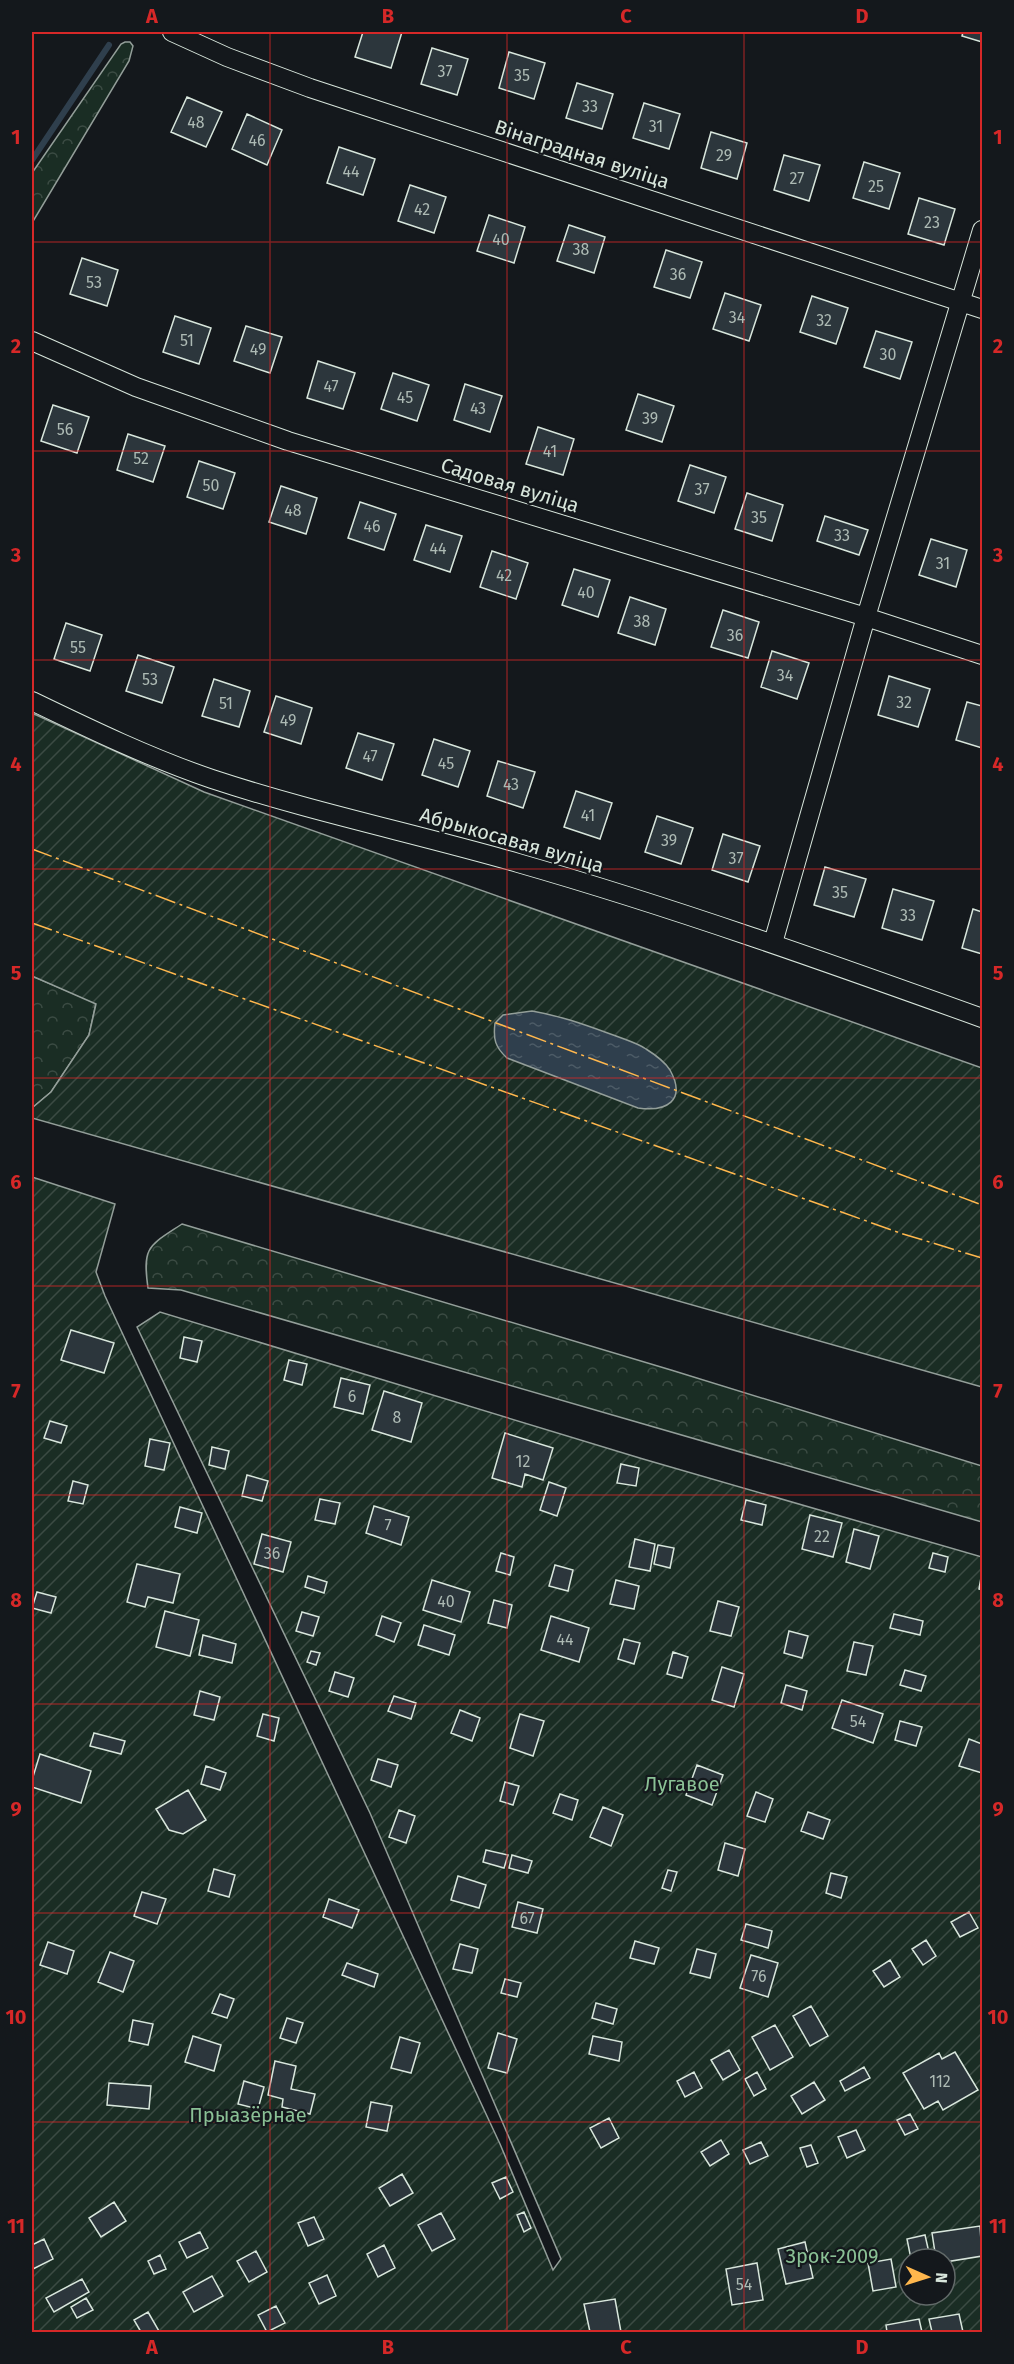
<svg xmlns="http://www.w3.org/2000/svg" width="1014" height="2364" font-family="'Fira Sans',sans-serif">
  <style>
    .forest { fill: url(#forest-crowns); stroke: #939e99; stroke-width: 1.5 }
    .garden { fill: url(#garden-furrows); stroke: #939e99; stroke-width: 1.5; fill-rule: evenodd }
    .water { fill: url(#water-ripples); stroke: #939e99; stroke-width: 1.5 }
    .lines { fill: none; stroke-linecap: round; stroke-linejoin: round }
    .stream { stroke: #2f3f4d; stroke-width: 6 }
    .building { fill: #2c363c; stroke: #d8e6dc; stroke-width: 1.5 }
    .street-casing { stroke: #d8e6dc; stroke-width: 20 }
    .street { stroke: #14181c; stroke-width: 18 }
    .power { stroke: #ffb74d; stroke-width: 1.5; stroke-dasharray: 21 4.5 3 4.5; stroke-linecap: butt }
    .grid { fill: none; stroke: #d62828; stroke-width: 1.5; stroke-opacity: 0.55 }
    .labels { text-anchor: middle; dominant-baseline: central; stroke-width: 4.5; stroke-linejoin: round; paint-order: stroke }
    .number-label { font-size: 16px; fill: #adbab4 }
    .street-label { font-size: 20px; fill: #d8e6dc; stroke: #14181c }
    .park-label { font-size: 20px; fill: #8ac095; stroke: #14181c }
    .neatline { fill: none; stroke: #d62828; stroke-width: 2 }
    .grid-label { font-size: 20px; text-anchor: middle; font-weight: bold; fill: #d62828 }
  </style>
  <defs>
    <pattern id="forest-crowns" width="20" height="18" patternUnits="userSpaceOnUse" patternTransform="scale(1.5)"><rect width="20" height="18" fill="#1a2d24"/><path d="M2 6a3 3 0 1 1 6 0M12 15a3 3 0 1 1 6 0" fill="none" stroke="#3b4b43"/></pattern>
    <pattern id="garden-furrows" width="10" height="10" patternUnits="userSpaceOnUse" patternTransform="scale(1.5)"><rect width="10" height="10" fill="#1a2d24"/><path d="M-1 1l2-2M0 10L10 0M9 11l2-2" fill="none" stroke="#3b4b43"/></pattern>
    <pattern id="water-ripples" width="26" height="14" patternUnits="userSpaceOnUse" patternTransform="scale(1.5)"><rect width="26" height="14" fill="#2f3f4d"/><path d="M2 4q2-2 4 0t4 0M15 11q2-2 4 0t4 0" fill="none" stroke="#4c5b66"/></pattern>
  </defs>
  <rect width="100%" height="100%" fill="#14181c"/>
  <path class="forest" d="M125,42h5l3,4 -4,15 -97,162v-50l89,-129z
    M32,976l64,27 -7,32 -38,57 -19,16z
    M182,1224l489,146 311,96v56l-801,-232 -33,-2c-6,-42 1,-42 34,-64z"/>
  <path class="garden" d="M32,713l172,79 778,276v319l-950,-269v-10l19,-16 38,-57 7,-31 -64,-28z
    M32,1177l83,27 -19,68 9,24 395,848 53,126 8,-11 -191,-446 -233,-486 23,-15 483,147 339,98v775h-950zM909,2259h36v36h-36z"/>
  <path class="water" d="M532,1011c30,5 56,15 84,25 10,4 21,7 30,13 8,5 19,13 24,21 17,31 -4,42 -32,38l-131,-50c-12,-11 -14,-19 -12,-35l8,-8z"/>
  <g class="lines">
    <path class="stream" d="M32,160l77,-115"/>
  </g>
  <path class="building" d="M363,32h39l-11,36 -36,-11z
    M963,32h19v10l-20,-6z
    M432,48l36,11 -11,36 -36,-11z
    M509,52l36,11 -11,36 -35,-11z
    M577,83l36,11 -11,35 -36,-11z
    M187,97l35,15 -16,35 -35,-15z
    M644,103l36,11 -11,35 -36,-11z
    M247,114l35,16 -15,35 -35,-16z
    M711,132l36,11 -10,36 -36,-11z
    M339,147l36,12 -12,36 -36,-12z
    M784,155l36,10 -11,36 -35,-11z
    M864,162l36,11 -11,36 -36,-11z
    M410,185l36,12 -12,36 -36,-12z
    M919,198l36,11 -11,36 -36,-11z
    M489,215l36,12 -11,36 -37,-12z
    M569,225l36,12 -11,36 -37,-12z
    M666,250l36,12 -12,36 -36,-11z
    M82,258l36,12 -11,36 -37,-12z
    M725,293l36,12 -12,36 -36,-12z
    M812,296l36,12 -12,36 -36,-12z
    M175,316l36,12 -12,36 -36,-12z
    M246,326l36,11 -12,36 -36,-12z
    M876,331l36,11 -12,37 -36,-12z
    M318,361l37,12 -12,36 -36,-11z
    M393,373l36,12 -12,36 -36,-12z
    M465,384l37,12 -12,36 -36,-12z
    M638,394l36,12 -12,36 -36,-12z
    M53,405l36,12 -12,36 -36,-12z
    M538,427l36,12 -11,36 -37,-11z
    M128,434l37,12 -12,36 -36,-12z
    M199,461l36,12 -12,36 -36,-12z
    M690,465l36,12 -12,36 -36,-12z
    M281,486l36,12 -11,36 -37,-12z
    M747,493l36,12 -11,36 -37,-12z
    M360,502l36,12 -12,36 -36,-12z
    M825,516l43,14 -9,25 -42,-14z
    M426,525l36,11 -12,36 -36,-12z
    M931,539l36,11 -11,37 -37,-12z
    M492,551l36,12 -12,36 -36,-12z
    M574,569l36,11 -12,37 -36,-12z
    M630,597l36,12 -11,36 -37,-12z
    M723,610l36,12 -11,36 -37,-11z
    M66,623l36,12 -12,36 -36,-12z
    M772,651l37,12 -12,36 -36,-12z
    M138,655l36,12 -12,36 -36,-12z
    M889,676l41,13 -12,38 -40,-12z
    M214,679l36,12 -11,36 -37,-11z
    M276,696l36,12 -11,36 -37,-12z
    M967,702l15,4v42l-26,-8z
    M358,733l36,11 -12,36 -36,-12z
    M434,739l36,12 -12,36 -36,-12z
    M498,761l37,11 -12,36 -36,-12z
    M576,791l36,12 -12,36 -36,-12z
    M657,816l36,12 -12,36 -36,-12z
    M723,834l37,12 -12,36 -36,-12z
    M825,867l41,12 -12,38 -40,-12z
    M893,889l41,12 -12,39 -40,-12z
    M973,909l9,3v42l-20,-6z
    M71,1330l43,13 -10,30 -43,-13z
    M184,1337l18,4 -5,21 -17,-4z
    M289,1360l18,4 -5,21 -18,-5z
    M341,1378l29,7 -7,29 -29,-7z
    M384,1391l38,12 -11,39 -39,-12z
    M50,1421l17,5 -6,17 -17,-5z
    M505,1433l48,15 -10,32 -18,-6 -3,13 -30,-9z
    M150,1439l20,4 -6,27 -19,-4z
    M212,1447l17,4 -4,18 -16,-4z
    M621,1464l18,4 -3,18 -19,-3z
    M247,1475l21,6 -6,20 -20,-5z
    M73,1481l15,4 -5,19 -15,-3z
    M549,1482l17,6 -9,28 -17,-6z
    M320,1499l20,4 -5,21 -20,-4z
    M746,1500l20,5 -4,20 -21,-5z
    M374,1506l35,11 -8,28 -35,-12z
    M180,1507l22,6 -5,20 -22,-6z
    M810,1515l32,8 -9,34 -31,-8z
    M854,1529l25,7 -9,33 -24,-7z
    M262,1534l29,8 -8,30 -29,-8z
    M635,1539l20,5 -5,27 -21,-4z
    M658,1545l16,3 -4,20 -16,-4z
    M501,1553l13,4 -4,18 -14,-4z
    M933,1553l15,4 -3,15 -16,-4z
    M137,1564l43,10 -7,29 -25,-6 -3,10 -18,-5z
    M555,1565l18,5 -5,21 -19,-5z
    M982,1572v18l-3,-1z
    M308,1576l19,6 -3,11 -19,-6z
    M432,1580l38,12 -9,30 -38,-12z
    M616,1580l23,6 -5,23 -24,-5z
    M37,1592l19,5 -5,16 -19,-5z
    M494,1600l18,5 -5,23 -19,-5z
    M718,1601l21,6 -8,29 -21,-5z
    M165,1611l34,9 -9,36 -34,-9z
    M302,1612l17,5 -6,19 -17,-5z
    M894,1614l29,7 -3,14 -30,-7z
    M382,1616l19,7 -7,19 -18,-7z
    M551,1616l38,12 -10,34 -38,-12z
    M424,1625l31,10 -6,20 -31,-10z
    M789,1631l19,5 -6,22 -18,-5z
    M203,1635l33,9 -4,19 -33,-8z
    M624,1639l16,4 -6,21 -16,-5z
    M854,1642l19,4 -7,29 -19,-4z
    M311,1651l9,2 -4,12 -9,-3z
    M673,1652l15,5 -6,21 -15,-4z
    M722,1667l22,7 -10,33 -22,-7z
    M905,1670l21,6 -5,15 -21,-6z
    M335,1672l19,6 -6,19 -19,-6z
    M786,1685l21,6 -5,19 -21,-7z
    M200,1691l20,6 -6,23 -20,-5z
    M394,1696l22,7 -5,16 -23,-8z
    M842,1700l41,14 -10,29 -41,-15z
    M460,1710l20,8 -8,23 -21,-8z
    M263,1714l16,4 -5,23 -17,-5z
    M520,1714l24,7 -11,35 -23,-8z
    M900,1721l22,6 -6,19 -21,-6z
    M94,1733l31,8 -4,13 -31,-8z
    M969,1739l13,5v29l-23,-7z
    M40,1754l51,17 -10,32 -49,-16v-7z
    M378,1759l20,6 -7,22 -20,-7z
    M697,1765l26,10 -11,30 -26,-10z
    M206,1766l20,7 -6,17 -19,-6z
    M505,1782l14,4 -6,19 -13,-4z
    M188,1790l18,30 -23,14 -14,-4 -13,-21z
    M756,1792l17,7 -8,23 -18,-6z
    M560,1794l18,6 -6,20 -19,-7z
    M603,1807l20,8 -12,31 -21,-9z
    M399,1810l16,6 -9,27 -17,-6z
    M808,1812l22,8 -7,19 -22,-8z
    M725,1843l20,6 -7,27 -20,-6z
    M486,1850l22,5 -4,13 -21,-6z
    M512,1855l20,6 -4,12 -19,-5z
    M214,1869l21,6 -6,22 -21,-6z
    M668,1870l9,2 -6,19 -9,-3z
    M831,1873l16,4 -6,21 -15,-5z
    M458,1876l28,9 -7,23 -28,-8z
    M142,1892l24,7 -9,25 -23,-8z
    M329,1899l30,11 -7,18 -29,-11z
    M518,1902l25,7 -6,24 -25,-6z
    M969,1912l9,16 -18,9 -9,-15z
    M746,1924l26,7 -4,17 -27,-8z
    M926,1940l10,16 -13,9 -11,-16z
    M635,1941l24,7 -5,16 -24,-6z
    M48,1942l26,9 -7,23 -27,-9z
    M460,1944l18,5 -6,24 -19,-4z
    M697,1949l19,5 -6,24 -20,-5z
    M110,1952l24,9 -11,31 -25,-10z
    M751,1955l27,8 -10,34 -28,-9z
    M890,1960l10,17 -16,10 -11,-16z
    M347,1963l31,11 -4,13 -32,-12z
    M505,1979l16,4 -4,14 -16,-4z
    M220,1994l14,5 -7,19 -15,-5z
    M596,2003l21,6 -4,15 -21,-6z
    M811,2006l17,30 -18,10 -17,-30z
    M287,2018l16,5 -7,20 -16,-5z
    M133,2020l20,4 -5,21 -19,-4z
    M775,2025l18,32 -23,13 -18,-33z
    M498,2033l19,6 -10,34 -19,-5z
    M193,2036l28,9 -7,26 -29,-9z
    M593,2036l29,6 -3,19 -30,-7z
    M400,2037l20,6 -9,30 -20,-5z
    M729,2050l11,20 -17,10 -12,-20z
    M955,2052l23,38 -35,20 -5,-9 -14,8 -21,-36 36,-20 3,6z
    M275,2061l21,5 -5,23 24,5 -5,20 -28,-7 1,-8 -15,-4z
    M864,2067l6,11 -25,13 -5,-10z
    M694,2072l8,16 -17,9 -8,-16z
    M757,2072l9,17 -12,7 -9,-17z
    M244,2081l20,6 -6,22 -20,-5z
    M814,2082l11,18 -23,14 -11,-18z
    M109,2083l42,3 -2,23 -42,-4z
    M371,2102l21,4 -5,25 -21,-4z
    M910,2114l8,15 -13,6 -8,-15z
    M609,2118l10,20 -18,10 -11,-20z
    M856,2130l9,20 -18,8 -9,-21z
    M721,2140l8,14 -19,12 -9,-14z
    M761,2142l7,14 -18,8 -7,-14z
    M811,2145l7,18 -11,4 -7,-19z
    M402,2174l11,19 -23,13 -11,-18z
    M506,2177l7,15 -13,7 -8,-16z
    M114,2202l12,19 -25,16 -12,-19z
    M524,2212l7,16 -7,4 -7,-17z
    M441,2213l14,26 -23,12 -14,-26z
    M314,2217l10,22 -16,7 -10,-23z
    M980,2226l2,30 -37,6v-3h-9l-4,-26z
    M200,2232l8,16 -21,10 -8,-16z
    M925,2235l5,22 -19,2 -4,-20z
    M44,2239l9,20 -20,10 -1,-24z
    M805,2242l8,36 -27,6 -8,-35z
    M384,2245l11,23 -17,9 -11,-23z
    M256,2251l11,21 -18,10 -12,-21z
    M160,2255l6,14 -12,5 -6,-13z
    M891,2259l5,28 -23,4 -5,-28z
    M757,2263l6,37 -31,5 -6,-36z
    M327,2275l9,21 -17,8 -10,-21z
    M212,2276l11,20 -29,16 -11,-20z
    M82,2279l7,13 -35,20 -8,-14z
    M86,2298l7,12 -16,8 -6,-11z
    M615,2299l6,33h-31l-6,-28z
    M276,2306l9,17 -18,9 -9,-17z
    M148,2312l11,19 -3,1h-15l-7,-12z
    M959,2314l4,18h-31l-3,-13z
    M919,2319l3,13h-35l-1,-7z"/>
  <g class="lines">
    <g class="street-casing">
      <path id="street" d="M172,32l55,25 83,31 672,221
        M32,341l104,46 152,54 578,176 116,38
        M32,701c58,28 118,57 180,78 100,33 205,55 306,84 157,45 311,100 464,155
        M773,943l93,-326 116,-387"/>
    </g>
    <use href="#street" class="street"/>
    <path class="power" d="M32,849l950,356
      M32,923l868,310 82,25"/>
  </g>
  <path class="grid" d="M270,32v2300M507,32v2300M744,32v2300M32,242h950M32,451h950M32,660h950M32,869h950M32,1078h950M32,1286h950M32,1495h950M32,1704h950M32,1913h950M32,2122h950"/>
  <g class="labels">
    <g class="number-label">
      <text x="445" y="71">37</text>
      <text x="522" y="75">35</text>
      <text x="590" y="106">33</text>
      <text x="196" y="122">48</text>
      <text x="656" y="126">31</text>
      <text x="257" y="140">46</text>
      <text x="724" y="155">29</text>
      <text x="351" y="171">44</text>
      <text x="797" y="178">27</text>
      <text x="876" y="186">25</text>
      <text x="422" y="209">42</text>
      <text x="932" y="222">23</text>
      <text x="501" y="239">40</text>
      <text x="581" y="249">38</text>
      <text x="678" y="274">36</text>
      <text x="94" y="282">53</text>
      <text x="737" y="317">34</text>
      <text x="824" y="320">32</text>
      <text x="187" y="340">51</text>
      <text x="258" y="349">49</text>
      <text x="888" y="354">30</text>
      <text x="331" y="386">47</text>
      <text x="405" y="397">45</text>
      <text x="478" y="408">43</text>
      <text x="650" y="418">39</text>
      <text x="65" y="429">56</text>
      <text x="550" y="451">41</text>
      <text x="141" y="458">52</text>
      <text x="211" y="485">50</text>
      <text x="702" y="489">37</text>
      <text x="293" y="510">48</text>
      <text x="759" y="517">35</text>
      <text x="372" y="526">46</text>
      <text x="842" y="535">33</text>
      <text x="438" y="548">44</text>
      <text x="943" y="563">31</text>
      <text x="504" y="575">42</text>
      <text x="586" y="592">40</text>
      <text x="642" y="621">38</text>
      <text x="735" y="635">36</text>
      <text x="78" y="647">55</text>
      <text x="785" y="675">34</text>
      <text x="150" y="679">53</text>
      <text x="904" y="702">32</text>
      <text x="226" y="703">51</text>
      <text x="288" y="720">49</text>
      <text x="370" y="756">47</text>
      <text x="446" y="763">45</text>
      <text x="511" y="784">43</text>
      <text x="588" y="815">41</text>
      <text x="669" y="840">39</text>
      <text x="736" y="858">37</text>
      <text x="840" y="892">35</text>
      <text x="908" y="915">33</text>
      <text x="352" y="1396">6</text>
      <text x="397" y="1417">8</text>
      <text x="523" y="1461">12</text>
      <text x="388" y="1525">7</text>
      <text x="822" y="1536">22</text>
      <text x="272" y="1553">36</text>
      <text x="446" y="1601">40</text>
      <text x="565" y="1639">44</text>
      <text x="858" y="1721">54</text>
      <text x="527" y="1918">67</text>
      <text x="759" y="1976">76</text>
      <text x="940" y="2081">112</text>
      <text x="744" y="2284">54</text>
    </g>
    <g class="street-label">
      <text transform="translate(582 154) rotate(18)">Вінаградная вуліца</text>
      <text transform="translate(510 485) rotate(17)">Садовая вуліца</text>
      <text transform="translate(512 840) rotate(16)">Абрыкосавая вуліца</text>
    </g>
    <g class="park-label">
      <text x="682" y="1784">Лугавое</text>
      <text x="248" y="2115">Прыазёрнае</text>
      <text x="832" y="2256">Зрок-2009</text>
    </g>
  </g>
  <rect width="1014" height="2364" fill="none" stroke="#14181c" stroke-width="66"/>
  <g transform="translate(927 2277) rotate(93)"><circle r="28" fill="#14181c" stroke="#626a69" stroke-width="1.5"/>
  <path d="M0-4.5L10 22L0 15L-10 22Z" fill="#ffb74d"/>
  <text y="-9" font-size="16" font-weight="bold" text-anchor="middle" fill="#d8e6dc">N</text>
  </g>
  <rect x="33" y="33" width="948" height="2298" class="neatline"/>
  <g class="grid-label">
    <text x="152" y="23">A</text>
    <text x="388" y="23">B</text>
    <text x="626" y="23">C</text>
    <text x="862" y="23">D</text>
    <text x="16" y="144">1</text>
    <text x="998" y="144">1</text>
    <text x="16" y="353">2</text>
    <text x="998" y="353">2</text>
    <text x="16" y="562">3</text>
    <text x="998" y="562">3</text>
    <text x="16" y="771">4</text>
    <text x="998" y="771">4</text>
    <text x="16" y="980">5</text>
    <text x="998" y="980">5</text>
    <text x="16" y="1189">6</text>
    <text x="998" y="1189">6</text>
    <text x="16" y="1398">7</text>
    <text x="998" y="1398">7</text>
    <text x="16" y="1607">8</text>
    <text x="998" y="1607">8</text>
    <text x="16" y="1816">9</text>
    <text x="998" y="1816">9</text>
    <text x="16" y="2024">10</text>
    <text x="998" y="2024">10</text>
    <text x="16" y="2233">11</text>
    <text x="998" y="2233">11</text>
    <text x="152" y="2354">A</text>
    <text x="388" y="2354">B</text>
    <text x="626" y="2354">C</text>
    <text x="862" y="2354">D</text>
  </g>
</svg>
